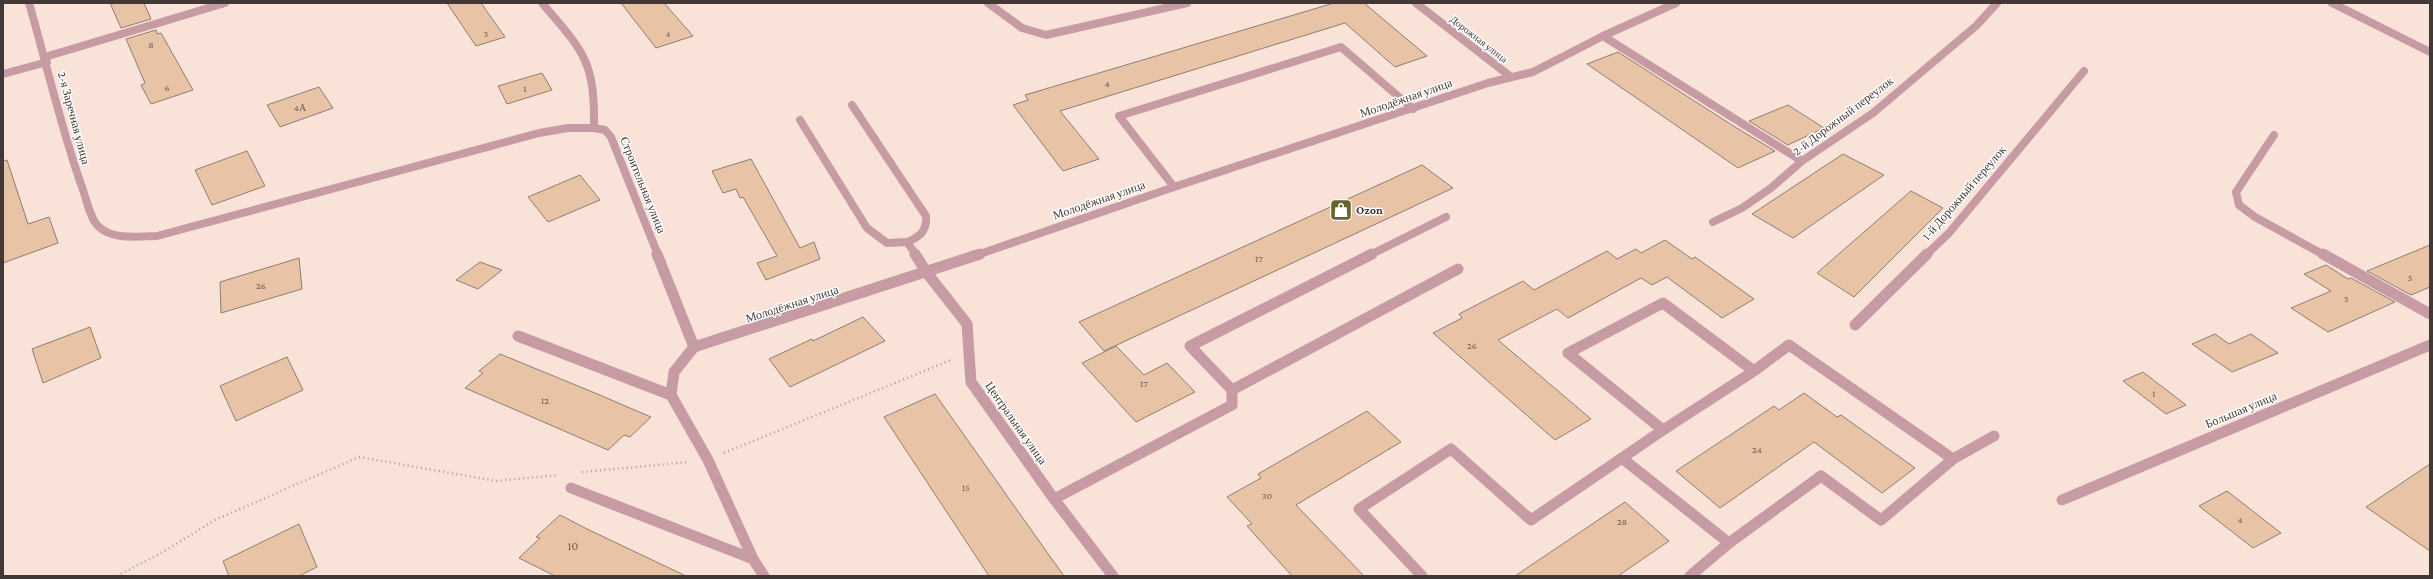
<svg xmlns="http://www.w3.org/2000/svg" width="2433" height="579" font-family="'Crimson Pro',serif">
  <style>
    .building { fill: #e8c3a6; stroke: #8f7e71 }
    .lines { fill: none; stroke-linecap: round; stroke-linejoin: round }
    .path { stroke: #ad9d95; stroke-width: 2.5; stroke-dasharray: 1 3.5; stroke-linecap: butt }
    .lane-far1 { stroke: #c79ba3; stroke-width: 8 }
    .lane { stroke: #c79ba3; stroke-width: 11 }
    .street-far1 { stroke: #c79ba3; stroke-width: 8 }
    .street { stroke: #c79ba3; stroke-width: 11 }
    .labels { text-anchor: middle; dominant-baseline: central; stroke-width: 3; stroke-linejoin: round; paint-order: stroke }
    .far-number-label { font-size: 9px; fill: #6c5c52 }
    .far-street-label { font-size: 10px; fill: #423936; stroke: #fff }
    .number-label { font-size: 10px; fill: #6c5c52 }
    .street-label { font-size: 12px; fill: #423936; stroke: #fff }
    .poi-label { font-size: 12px; font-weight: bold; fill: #423936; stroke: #fff; text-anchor: start }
    .near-number-label { font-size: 12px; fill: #6c5c52 }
  </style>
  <rect width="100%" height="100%" fill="#f9e3d9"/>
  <path class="building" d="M110,3h34l7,16 -30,9z
    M447,3h34l24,34 -29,9z
    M621,3h43l29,33 -37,12z
    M1334,3h30l63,53 -32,11 -50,-44 -285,88 39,48 -36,12 -50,-66 15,-5 -3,-5z
    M156,30l1,4 4,-1 32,57 -42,14 -10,-19 4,-2 -19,-44z
    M1618,52l117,75 40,24 -37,17 -151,-104z
    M542,73l10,17 -45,14 -9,-18z
    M319,87l14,21 -53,19 -13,-22z
    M1788,105l36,23 -36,17 -39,-24z
    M247,151l18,35 -53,19 -17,-35z
    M1843,154l41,21 -91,63 -41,-24z
    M751,159l49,89 14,-6 6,17 -54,21 -9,-17 20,-7 -34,-59 -3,1 -4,-9 -13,4 -11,-22z
    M7,160l21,64 21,-7 9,26 -55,20v-102z
    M1422,165l31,23 -349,163 -25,-29z
    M580,175l20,25 -52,22 -20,-25z
    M1911,191l32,17 -89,89 -37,-24z
    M1665,240l27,19 3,-2 59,42 -32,19 -55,-41 -15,8 -11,-7 -73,40 -11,-9 -59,31 93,79 -36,21 -122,-107 29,-15 -3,-4 64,-33 11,9 73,-39 10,8 19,-10 5,4z
    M2430,245v42l-19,8 -44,-24z
    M299,258l3,31 -81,24 -1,-31z
    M480,262l22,8 -24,19 -22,-9z
    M2326,265l22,14 3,-1 44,24 -67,30 -37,-24 40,-17 -27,-17z
    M863,317l22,24 -95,46 -21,-28 43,-20 1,2z
    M90,327l11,31 -58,25 -11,-34z
    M2215,334l14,10 22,-10 27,19 -46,19 -40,-28z
    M1116,346l28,29 23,-12 28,29 -59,30 -54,-59z
    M500,354l95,39 56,24 -21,20 -6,-2 -16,15 -143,-62 18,-15 -4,-2z
    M287,357l16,33 -67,31 -16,-35z
    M2143,372l43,33 -20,9 -43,-33z
    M1804,393l33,24 4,-2 74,53 -33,25 -68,-51 -94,66 -44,-37 98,-65 5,4z
    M935,394l109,154 20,28h-75l-105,-159z
    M1367,411l34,31 -105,63 68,71h-72l-45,-50 5,-2 -25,-27 34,-19 -3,-4z
    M2430,464v87l-64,-44z
    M2227,491l54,42 -28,15 -54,-42z
    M1625,502l44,39 -51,35h-103z
    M560,515l27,14 99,47h-131l-36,-18 21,-20 -4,-1z
    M299,524l18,43 -18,9h-70l-6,-15z"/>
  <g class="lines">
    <path class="path" d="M724,453l227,-93
      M582,472l107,-10
      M117,576l46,-24 52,-32 144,-63 137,24 62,-6"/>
    <path class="lane-far1" d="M45,57l180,-54
      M852,105l74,111c1,15 -6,21 -19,26
      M800,120l67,108 20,15 20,-1 9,13
      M2274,135l-38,57 3,13 16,12 69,38
      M1174,187l-55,-71 222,-69 72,62
      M1370,255l76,-38"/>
    <path class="lane" d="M915,254l12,19
      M2323,254l107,60
      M1663,303l91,68 -91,59 -95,-77z
      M518,336l153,59
      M694,347l-20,25 -3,23 37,65 45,99 11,17
      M1754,371l35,-26 164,114
      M1232,390l226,-121
      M1623,459l106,84 92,-67 60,44 72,-61 41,-23
      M571,488l182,71
      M1054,499l178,-94v-15l-42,-44 182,-92
      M1422,576l-63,-67 92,-60 80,71 132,-90
      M1690,576l39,-33"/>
    <path class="street-far1" d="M29,3c18,62 32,126 54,187 4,11 7,28 15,36 15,15 41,10 59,10l382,-103 29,-5h26
      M542,3c42,49 53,58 52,125l11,2 6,7 47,118
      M988,3l34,25 24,7 141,-32
      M1416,3l95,74
      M2332,3l98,49
      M1603,36l199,125
      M3,74l44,-12
      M1713,222l29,-14 29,-20 31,-27 71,-48 103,-87 21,-23
      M977,255l197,-68 314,-104 45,-11 70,-36 73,-33
      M1926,255l23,-22 135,-162"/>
    <path class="street" d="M657,254l37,93 286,-93
      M927,273l40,51 4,58 83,117 59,77
      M1855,325l72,-71
      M2062,500l368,-155"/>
  </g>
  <defs>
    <g id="shop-square" transform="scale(1.15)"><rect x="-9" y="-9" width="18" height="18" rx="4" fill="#656330" stroke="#fff"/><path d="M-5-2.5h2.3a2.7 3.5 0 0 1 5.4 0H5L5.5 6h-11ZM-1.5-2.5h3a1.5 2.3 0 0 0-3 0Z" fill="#fff"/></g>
  </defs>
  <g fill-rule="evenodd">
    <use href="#shop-square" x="1341" y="210"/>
  </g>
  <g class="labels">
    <g class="far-number-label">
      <text x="486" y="34">3</text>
      <text x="668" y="34">4</text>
    </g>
    <g class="far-street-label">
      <text transform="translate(1479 39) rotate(38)">Дорожная улица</text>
    </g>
    <g class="number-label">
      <text x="151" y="44">8</text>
      <text x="1107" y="83">4</text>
      <text x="167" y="87">6</text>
      <text x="525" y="88">1</text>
      <text x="300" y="107">4А</text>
      <text x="1259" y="258">17</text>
      <text x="2410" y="277">5</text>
      <text x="261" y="285">26</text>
      <text x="2346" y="298">3</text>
      <text x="1472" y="345">26</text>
      <text x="1144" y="383">17</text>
      <text x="2154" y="393">1</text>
      <text x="545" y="400">12</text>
      <text x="1757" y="449">24</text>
      <text x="966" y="487">15</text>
      <text x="1267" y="495">30</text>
      <text x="2240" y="519">4</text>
      <text x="1622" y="521">28</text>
    </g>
    <g class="street-label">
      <text transform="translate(1406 98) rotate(-19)">Молодёжная улица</text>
      <text transform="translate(1843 116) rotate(-37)">2-й Дорожный переулок</text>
      <text transform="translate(74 118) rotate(75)">2-я Заречная улица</text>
      <text transform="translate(643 185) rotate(68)">Строительная улица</text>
      <text transform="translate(1964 193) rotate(-49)">1-й Дорожный переулок</text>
      <text transform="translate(1099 200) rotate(-19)">Молодёжная улица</text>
      <text transform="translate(792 304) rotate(-18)">Молодёжная улица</text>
      <text transform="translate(2241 410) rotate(-23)">Большая улица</text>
      <text transform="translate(1016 423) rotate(55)">Центральная улица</text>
    </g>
    <g class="poi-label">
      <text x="1356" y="210">Ozon</text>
    </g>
    <g class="near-number-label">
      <text x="573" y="546">10</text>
    </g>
  </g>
  <rect width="2433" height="579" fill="none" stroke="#423936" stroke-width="8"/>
</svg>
